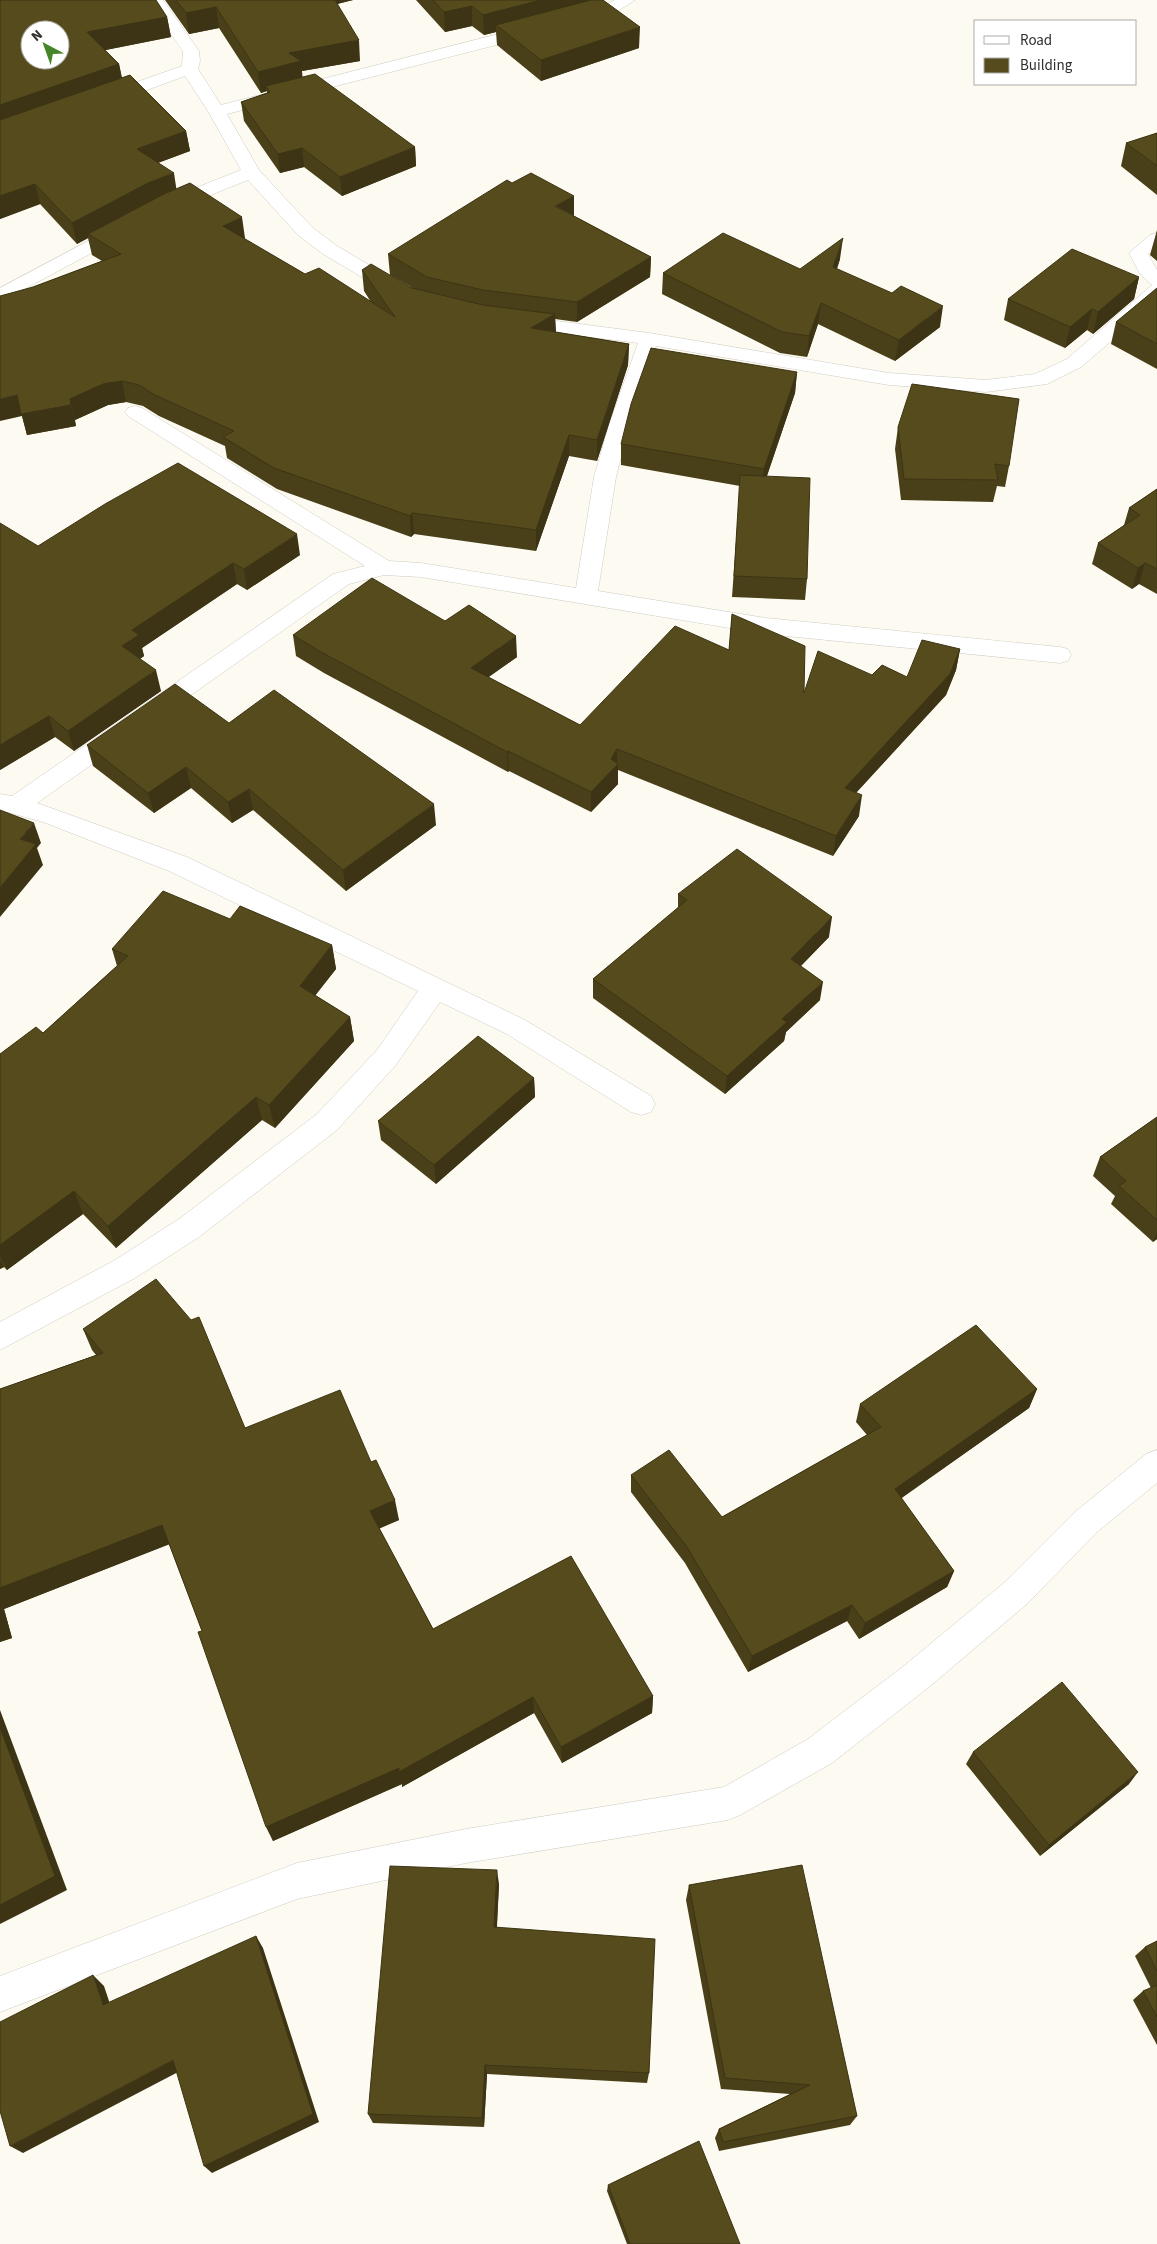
<svg xmlns="http://www.w3.org/2000/svg" width="1157" height="2244" font-family="'Source Sans 3',sans-serif">
  <style>
    .lines { fill: none; stroke-linecap: round; stroke-linejoin: round }
    .minor-casing { stroke: #ceccc2; stroke-width: 1 }
    .minor { fill: #fff; fill-rule: evenodd }
    .wall { fill: #494019 }
    .shaded-wall { fill: #3c3414 }
    .building { fill: #554b1d; stroke: #3c3414; fill-rule: evenodd }
  </style>
  <rect width="100%" height="100%" fill="#fdfbf1"/>
  <g class="lines">
    <g class="minor-casing">
      <path id="minor" d="M147,0h16l36,51 1,10 -2,8 23,36 312,-80 6,1 2,4 -2,4 -312,80 32,56 53,57 25,19 64,38 3,4 -3,4h-14l-64,-38 -25,-19 -50,-55 -72,29h-14l-2,-4 2,-4 79,-31 -33,-59 -23,-35 -73,27h-12l-3,-4 3,-4 82,-29 1,-15z
        M615,0h20l-19,12 -40,11 -6,-1 -2,-4 2,-4 34,-8z
        M124,222l7,2 2,4 -2,4 -131,70v-14z
        M1157,233v15l-9,6 9,16v32l-76,65 -34,17 -61,8 -97,-7 -233,-39 -27,79 -13,52 -18,114 168,27 294,29 8,2 3,6 -3,6 -8,2 -294,-29 -345,-57 -37,-2 -35,9 -312,219 150,54 338,163 126,76 4,8 -4,8 -10,3 -10,-3 -124,-78 -67,-32 -45,64 -58,64 -138,107 -64,41 -135,72v-28l115,-62 64,-41 138,-105 60,-64 41,-59 -249,-120 -126,-49 -43,-12v-16l12,2 321,-222 32,-8 -237,-150 -3,-4 3,-4 7,-2 7,2 247,153 32,2 155,25 18,-111 15,-52 29,-82 -120,-15 -7,-2 -3,-4 3,-4 7,-2 131,17 240,40 97,7 49,-6 32,-15 85,-74 -12,-11 -11,-21 21,-18z
        M1157,1450v33l-60,49 -70,72 -98,83 -97,76 -92,52 -12,5 -262,43 -169,36 -297,113v-36l297,-113 169,-34 258,-42 84,-48 97,-74 100,-83 70,-70 71,-58z"/>
    </g>
    <use href="#minor" class="minor"/>
  </g>
  <path class="wall" d="M0,0l167,17 4,20 -66,13 14,14 3,14 64,53 4,20 -32,12 18,26 69,49 -1,1 61,35 66,28 -7,-11 -2,-21 51,18 -23,-13 -2,-21 186,-38 77,41 -1,20 -73,45 -22,-3 1,13 73,12 -1,21 -31,96 -28,-5 -33,95 -122,-17 -3,3 -134,-48 -50,-31 -2,-12 -66,-30 -16,-10 -17,-4 -18,3 -33,15 1,6 -49,9 -5,-19 11,-129 69,-26 -10,-6 -4,-17 -11,6 -37,-40 -40,15z
    M165,0h188l-16,4 23,57 -58,10v6l113,70 1,19 -74,30 -38,-29 -24,6 -36,-52 -3,-19 26,-9v-2l-6,2 -42,-65 -30,6z
    M416,0h187l36,48 -98,33 -44,-36 -1,-13 -12,3 -12,-9 -27,6z
    M1157,133v62l-36,-29 5,-23z
    M1157,230v31l-7,-6z
    M840,259l-3,10 103,58 -45,34 -77,-37 -11,33 -27,-4 -118,-59 1,-21 137,-4z
    M1139,277l-5,22 -41,35 -6,-4 -22,18 -61,-28 4,-21z
    M1157,288v81l-46,-25 5,-22z
    M797,372l-2,21 -28,83 40,103 -2,21 -73,-3 8,-111 -119,-21v-21z
    M898,427l111,39 -4,21 -8,-1 -4,16 -92,-2 -6,-51z
    M1157,489v105l-18,-10 -7,5 -40,-25 6,-21 26,-18 5,-17z
    M38,546l262,9 -53,35 -10,-6 -95,64 2,8 -4,3 21,32 -87,60 -19,-14 -55,33z
    M732,614l72,79 68,-18 35,2 53,-28 -4,21 -10,25 -90,98 3,23 -26,40 -215,-86v14l-27,28 -82,-41 -1,1 -184,-99 -28,-17 -3,-21 152,-14 72,36 -29,20 92,48 149,-75z
    M229,723l207,102 -90,66 -93,-81 -21,13 -41,-35 -37,25 -61,-47 -6,-21z
    M678,894l151,43 -28,29 19,34 -34,32 -2,9 -59,53 -132,-96v-19l85,-71z
    M332,945l4,24 -21,26 35,22 4,24 -79,87 -13,-8 -146,128 -33,-34 -76,56 -3,-3 -4,2v-215l43,-21 74,-67 -5,-17z
    M534,1078l1,19 -99,87 -55,-44 -3,-19z
    M1157,1117v122l-4,3 -42,-38 4,-8 -22,-20 7,-19z
    M83,1329l162,99 126,34 28,58 -20,8 54,101 220,67 -1,17 -90,50 -28,-50 -132,74v-3l-129,57 -71,-210 -33,-87 -165,65 8,29 -12,4v-253l96,-34 -4,-5z
    M1037,1389l-8,19 -128,90 53,73 -7,16 -88,52 -12,-18 -99,51 -63,-109 -54,-71v-17l91,42 145,-82 -11,-13 4,-18z
    M973,1752l156,32 -89,72 -74,-92z
    M499,1884l-2,43 152,146 -2,10 -160,-9 -3,53 -111,-4 -5,-9z
    M689,1885l168,231 -7,9 -131,26 -4,-13 4,-9 71,-35 -69,-5 -35,-189z
    M1157,1941v104l-24,-45 10,-9 8,-3 -16,-32 10,-9z
    M608,2185l132,59h-113l-20,-53z"/>
  <path class="shaded-wall" d="M328,0h25l-24,6z
    M541,0h56l-101,25v7l-12,3 -1,-20z
    M472,6v20l-27,6 -1,-20z
    M216,7l3,21 -30,6 -3,-21z
    M167,17l4,20 -80,16 -4,-21z
    M640,27l-1,21 -98,33v-21z
    M359,40l1,21 -58,10 1,11 -37,4 1,5 -6,2 -3,-21 31,-19z
    M119,64l4,20 -123,43v-22z
    M186,131l4,20 -49,18 -4,-20z
    M415,147l1,19 -74,30 -2,-19z
    M302,148l2,19 -24,6 -2,-19z
    M174,173l3,20 -89,41v4l-11,6 -5,-21 76,-40z
    M35,184l5,20 -40,15v-23z
    M574,196v20l-19,-10z
    M242,217l3,21 -19,9 -3,-21z
    M843,238l-3,21 -10,29 3,-21z
    M651,257l-1,20 -73,45v-20z
    M1139,277l-5,22 -41,35 5,-22z
    M821,303l-3,21 -11,33 2,-21z
    M943,306l-3,21 -45,34 4,-21z
    M1092,309l-5,21 -22,18 5,-21z
    M555,314l1,21 -25,-7z
    M629,344l-1,21 -31,96v-21z
    M797,372l-2,21 -33,97 2,-21z
    M122,381l4,21 -18,3 -33,15 -5,-21 33,-15z
    M17,395l54,10 5,21 -49,9 -5,-19 -22,5v-22z
    M569,435v21l-33,95v-21z
    M412,513l2,21 -3,3 -1,-21z
    M297,534l3,21 -53,35 -3,-21z
    M233,563l4,21 -95,64 2,8 -16,11 -6,-21 10,-16z
    M1145,563l-6,21 -7,5 6,-21z
    M516,636l1,21 -45,32 -1,-21z
    M960,649l-4,21 -10,25 -105,114 4,-21z
    M156,670l5,21 -87,60 -6,-20z
    M49,716l6,21 -55,33v-25z
    M617,749v16l1,-1v20l-27,28v-20z
    M508,751l1,20 -1,1 -1,-20z
    M186,767l5,21 -37,25 -6,-20z
    M249,789l4,21 -21,13 -4,-21z
    M862,795l-3,21 -26,40 3,-20z
    M434,804l2,21 -90,66 -3,-21z
    M34,823l7,20 -4,5 6,17 -43,52v-29l20,-49z
    M832,917l-3,20 -40,41 2,-19z
    M332,945l4,24 -32,41 -4,-24z
    M823,982l-3,18 -34,32 -2,9 -59,53 2,-18 55,-57z
    M350,1017l4,24 -79,87 -6,-23z
    M534,1078l1,19 -99,87 -2,-19z
    M256,1097l6,23 -146,128 -8,-22z
    M74,1191l9,23 -76,56 -7,-14v-11z
    M1157,1233v6l-4,3z
    M0,1259l4,8 -4,2z
    M1037,1389l-8,19 -140,99 6,-18z
    M395,1500l4,20 -25,11 -4,-20z
    M162,1525l8,19 -166,65 8,29 -12,4v-54z
    M954,1571l-7,16 -88,52 6,-16z
    M852,1605l-5,16 -99,51 4,-16z
    M653,1696l-1,17 -90,50 -1,-16z
    M533,1697l1,16 -132,74v-3l-129,57 -7,-14z
    M0,1710l67,180 -67,34z
    M1138,1772l-9,12 -89,72 9,-11z
    M497,1870l2,14 -3,56 -2,-13z
    M256,1936l7,12 56,174 -107,51 -8,-7z
    M93,1975l11,11 10,30 -11,-11z
    M173,2060l9,10 -159,83 -13,-7z
    M485,2065l2,9 -3,53 -2,-9z"/>
  <path class="building" d="M0,0h156l11,17 -80,15 32,32 -119,41zM30,30h30v30h-30z
    M176,0h159l24,40 -70,13 12,8 -43,11 -42,-65 -30,6z
    M433,0h108l-58,15 -11,-9 -28,6z
    M591,0h12l37,27 -99,33 -45,-35z
    M315,74l100,73 -75,30 -38,-29 -24,6 -37,-52 29,-10 -4,-6z
    M130,75l56,56 -49,18 37,24 -26,10 -76,40 -37,-39 -35,12v-76z
    M1157,133v33l-31,-23z
    M531,173l43,23 -19,10 96,51 -74,45 -94,-12 -56,-13 -39,-23 119,-74 5,3z
    M190,183l52,34 -19,9 82,48 14,-6 76,49 -33,-47 9,-6 41,24 71,17 72,9 -24,14 98,16 -32,96 -28,-5 -33,95 -124,-17 -2,3 -136,-48 -51,-31 11,-6 -79,-36 -16,-10 -17,-4 -19,3 -33,15 1,6 -50,9 -4,-19 -17,4v-103l33,-9 88,-33 -33,-20 76,-40z
    M723,233l77,36 43,-31 -10,29 59,26 9,-7 42,20 -44,34 -78,-37 -12,33 -27,-4 -119,-59z
    M1072,249l67,28 -41,35 -6,-3 -22,18 -62,-28z
    M1157,288v56l-41,-22z
    M651,348l146,24 -33,97 -143,-25 10,-40z
    M912,384l107,15 -10,67 -14,-2 3,16 -94,-1 -6,-52z
    M178,463l119,71 -53,35 -11,-6 -101,67 7,5 -17,11 34,24 -88,61 -19,-15 -49,29v-222l38,23 67,-42z
    M740,475l70,3 -3,101 -73,-3z
    M1157,489v80l-12,-6 -7,5 -40,-25 42,-28 -11,-7z
    M372,578l73,43 24,-16 47,31 -45,32 109,57 95,-99 54,24 3,-36 73,32 -1,47 14,-42 54,24 10,-10 25,12 15,-37 38,9 -10,25 -105,114 17,7 -26,41 -219,-87 -6,10 7,5 -27,28 -83,-41 -1,1 -186,-100 -28,-17z
    M175,684l54,39 45,-33 160,114 -91,66 -94,-81 -21,13 -42,-35 -38,26 -61,-48z
    M0,810l34,13 -14,16 16,5 -36,44z
    M737,849l95,68 -41,42 32,23 -41,37 5,3 -60,54 -134,-97 94,-79 -9,-6z
    M163,891l67,28 10,-13 92,39 -32,41 50,31 -81,88 -13,-8 -148,129 -34,-35 -74,54v-191l36,-27 7,6 85,-77 -16,-7z
    M478,1036l56,42 -100,87 -56,-44z
    M1157,1117v103l-38,-34 7,-5 -26,-24z
    M156,1279l35,41 8,-3 46,111 95,-38 31,72 5,-2 19,40 -25,11 63,118 138,-73 82,140 -92,51 -28,-50 -134,75v-4l-133,59 -68,-195 4,-1 -40,-106 -162,63v-199l103,-36 -20,-24z
    M976,1325l61,64 -142,100 59,82 -89,52 -13,-18 -100,51 -65,-109 -56,-72 38,-25 53,67 159,-90 -21,-23z
    M1062,1682l76,90 -89,73 -76,-93z
    M0,1727l55,149 -55,29z
    M802,1865l55,251 -134,26 -4,-13 91,-44 -85,-7 -36,-193z
    M390,1866l107,4 -3,57 161,12 -6,134 -164,-8 -3,53 -114,-4z
    M256,1936l57,178 -109,52 -31,-106 -163,86 -10,-35v-89l93,-47 10,30z
    M1157,1941v30l-12,-24z
    M1157,1985v32l-14,-26z
    M699,2141l41,103h-110l-22,-59z"/>
  <rect x="974" y="20" width="162" height="65" fill="#ffffff" stroke="#acacab"/>
  <rect x="984" y="36" width="25" height="8" fill="#ffffff" stroke="#acacab"/>
  <text x="1020" y="45" font-size="15" fill="#302f2c">Road</text>
  <rect x="984" y="58" width="25" height="15" fill="#554b1d" stroke="#acacab"/>
  <text x="1020" y="70" font-size="15" fill="#302f2c">Building</text>
  <g transform="translate(45 45) rotate(319)"><circle r="24" fill="#ffffff" stroke="#acacab"/>
  <path d="M0-4L9 19L0 12L-9 19Z" fill="#458628"/>
  <text y="-8" font-size="14" font-weight="bold" text-anchor="middle" fill="#302f2c">N</text>
  </g>
</svg>
